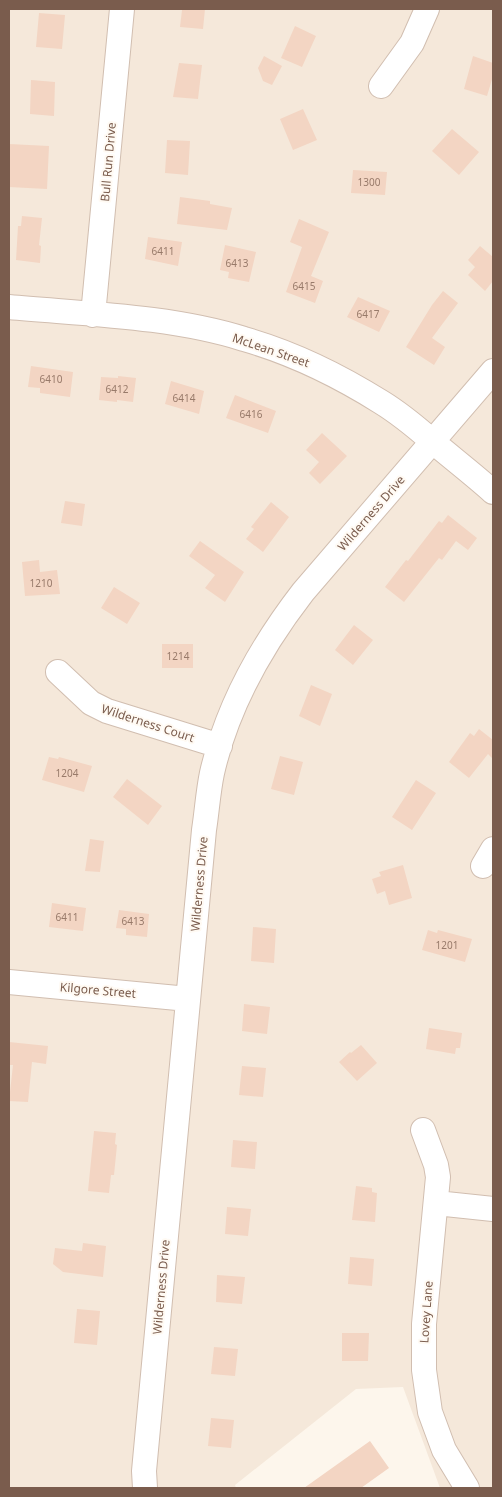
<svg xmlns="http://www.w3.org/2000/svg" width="502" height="1497" font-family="'Noto Sans',sans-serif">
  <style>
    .residential { fill: #f5e8da }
    .building { fill: #f3d5c3 }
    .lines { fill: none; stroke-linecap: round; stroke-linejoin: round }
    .minor-casing { stroke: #d1beb0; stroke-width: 26 }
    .minor { stroke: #fff; stroke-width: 24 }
    .labels { text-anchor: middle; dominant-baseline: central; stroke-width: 4; stroke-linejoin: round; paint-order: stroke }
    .number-label { font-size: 10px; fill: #987a6a }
    .street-label { font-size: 12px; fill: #7a5c4d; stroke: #fffaf3 }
  </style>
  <rect width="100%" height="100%" fill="#fdf6ec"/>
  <path class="residential" d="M9,9h484v1479h-53l-37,-101 -47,2 -121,96 1,3h-227z"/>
  <path class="building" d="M184,9h21l-2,20 -23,-2 2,-17z
    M39,13l26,2 -3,34 -26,-2z
    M295,26l21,10 -14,31 -21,-9z
    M264,56l18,10 -10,19 -9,-4 -5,-13z
    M473,56l20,7v13l-6,20 -23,-7z
    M179,63l23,2 -4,34 -25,-2z
    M31,80l24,2 -1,34 -24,-2z
    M303,109l14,31 -24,10 -13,-31z
    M452,129l27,23 -20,23 -27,-24z
    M167,140l23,1 -2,34 -23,-2z
    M9,144l40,2 -2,43 -38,-2z
    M353,170l34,2 -2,23 -34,-2z
    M180,197l30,4v3l22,4 -5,22 -50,-6z
    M22,216l20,2 -3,27 2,1 -1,17 -24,-3 2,-34h3z
    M299,219l30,13 -18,44 12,5 -8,22 -29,-11 16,-45 -12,-5z
    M148,237l34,5 -4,24 -33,-7z
    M225,245l31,7 -7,30 -21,-4 1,-6 -9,-2z
    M480,246l13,11v24l-8,10 -17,-16 7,-8 -7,-7z
    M443,291l15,12 -26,35 13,9 -11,18 -28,-18 26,-42z
    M358,297l32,14 -11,21 -32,-15z
    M31,366l42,6 -3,25 -30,-4v-5l-12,-1z
    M118,376l18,2 -3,24 -16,-2v2l-18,-2 2,-23 17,1z
    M171,381l33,10 -5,23 -34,-10z
    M235,395l41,16 -8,22 -42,-15z
    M322,433l25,23 -27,28 -11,-11 10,-11 -13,-12z
    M65,501l20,3 -3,22 -21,-3z
    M271,502l18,15 -26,35 -17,-13 8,-10 -3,-2z
    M448,515l29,23 -9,12 -12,-9 -14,19 -3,-2 -35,44 -19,-15 21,-27 2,1 31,-40 3,2z
    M200,541l44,31 -19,30 -20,-14 10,-13 -26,-19z
    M39,560l1,12 17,-2 3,24 -35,2 -3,-34z
    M114,587l26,16 -13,21 -26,-16z
    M354,625l19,15 -20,25 -18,-15z
    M162,644h31v24h-31z
    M311,685l21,9 -12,32 -21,-10z
    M479,729l14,11v19l-5,-5 -19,24 -20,-16 21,-29 4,3z
    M280,756l23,6 -9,33 -23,-6z
    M49,757l9,2 1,-2 33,9 -8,26 -42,-12z
    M127,779l35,27 -14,19 -35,-28z
    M416,780l20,13 -24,37 -20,-13z
    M90,839l14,2 -4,31 -15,-1z
    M403,865l9,33 -23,7 -4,-14 -8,3 -5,-15 9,-3 -2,-4z
    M52,903l34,5 -3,23 -34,-4z
    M119,910l30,4 -2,23 -21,-2v-6l-10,-1z
    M253,927l23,2 -2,34 -23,-2z
    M428,930l9,3 1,-3 34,9 -7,23 -43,-12z
    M244,1004l26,3 -3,27 -25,-3z
    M429,1028l33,5 -2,15h-4l-1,6 -29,-5z
    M9,1042l39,4 -2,18 -14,-2 -4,40 -19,-1 4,-36h-4z
    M361,1045l16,18 -20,18 -18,-19 11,-10 1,1z
    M242,1066l24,2 -3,29 -24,-2z
    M94,1131l22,2 -1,11 2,1 -3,30h-3l-2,18 -21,-2z
    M233,1140l24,2 -2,27 -24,-2z
    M356,1186l16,2v4l5,1 -2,29 -23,-2z
    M227,1207l24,2 -3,27 -23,-2z
    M83,1243l23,3 -3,31 -40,-5 -10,-8 2,-16 27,3z
    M350,1257l24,2 -2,27 -24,-2z
    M217,1275l28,2 -3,27 -26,-2z
    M77,1309l23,2 -3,34 -23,-2z
    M342,1333h27l-1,28h-26z
    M214,1347l24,2 -3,27 -24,-2z
    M211,1418l23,2 -3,28 -23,-2z
    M370,1441l19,27 -28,20h-57z"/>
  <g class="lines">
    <g class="minor-casing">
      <path id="minor" d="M381,86l31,-43 15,-34
        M9,307c76,7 162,9 235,32 49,14 94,36 137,63 18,11 35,25 51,39 20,17 41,33 61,51
        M93,315l29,-306
        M58,672l33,31 16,8 113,35
        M483,866l10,-17
        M9,982l179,17
        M423,1130l13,35 2,12 -14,147v46l6,42 14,38 23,38
        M436,1203l57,6
        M145,1488l-1,-17 60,-641c3,-19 4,-38 8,-57 15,-66 50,-128 91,-181l190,-221"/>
    </g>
    <use href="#minor" class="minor"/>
  </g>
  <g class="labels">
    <g class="number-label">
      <text x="369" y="182">1300</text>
      <text x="163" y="251">6411</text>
      <text x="237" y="263">6413</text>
      <text x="304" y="286">6415</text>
      <text x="368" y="314">6417</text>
      <text x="51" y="379">6410</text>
      <text x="117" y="389">6412</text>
      <text x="184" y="398">6414</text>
      <text x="251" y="414">6416</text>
      <text x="41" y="583">1210</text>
      <text x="178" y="656">1214</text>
      <text x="67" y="773">1204</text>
      <text x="67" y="917">6411</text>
      <text x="133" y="921">6413</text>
      <text x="447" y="945">1201</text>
    </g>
    <g class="street-label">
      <text transform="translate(108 162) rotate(-85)">Bull Run Drive</text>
      <text transform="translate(271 350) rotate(19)">McLean Street</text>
      <text transform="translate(371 513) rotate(-49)">Wilderness Drive</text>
      <text transform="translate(148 723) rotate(18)">Wilderness Court</text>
      <text transform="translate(199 884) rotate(-85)">Wilderness Drive</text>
      <text transform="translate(98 990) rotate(5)">Kilgore Street</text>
      <text transform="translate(161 1287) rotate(-85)">Wilderness Drive</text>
      <text transform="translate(426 1312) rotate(-86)">Lovey Lane</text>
    </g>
  </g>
  <rect width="502" height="1497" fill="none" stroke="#7a5c4d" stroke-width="20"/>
</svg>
